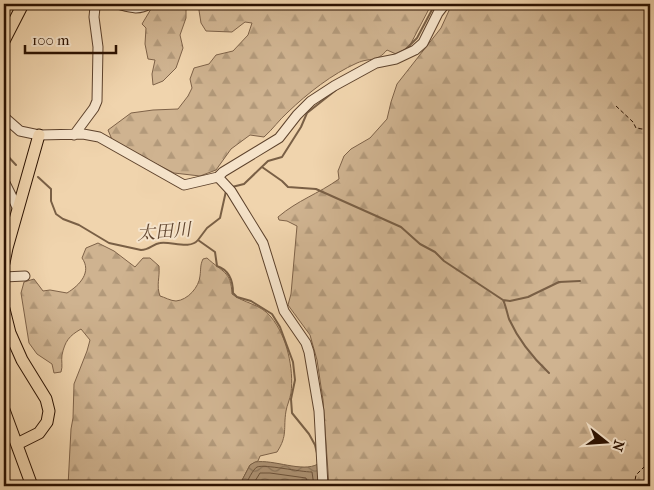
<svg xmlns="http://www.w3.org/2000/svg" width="654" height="490" font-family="'IM FELL French Canon','Noto Serif JP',serif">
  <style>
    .forest { fill: url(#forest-firs); stroke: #7e6248 }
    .water { fill: url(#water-waves); stroke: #795f45 }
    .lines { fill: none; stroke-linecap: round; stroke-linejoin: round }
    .shore { stroke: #6c523a; stroke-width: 1 }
    .stream { stroke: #795f45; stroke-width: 2 }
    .minor-casing { stroke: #5d422c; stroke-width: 11 }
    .major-casing { stroke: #2c1201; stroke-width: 13 }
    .path { stroke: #2c1201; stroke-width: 1; stroke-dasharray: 4 2.5; stroke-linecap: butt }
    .minor { stroke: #f5e3ca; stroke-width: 9 }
    .major { stroke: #f0d4ad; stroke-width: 11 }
    .labels { text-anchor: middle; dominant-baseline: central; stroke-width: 4; stroke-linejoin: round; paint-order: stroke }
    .water-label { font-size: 18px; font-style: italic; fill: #60452f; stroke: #f5e3ca }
  </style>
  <defs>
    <pattern id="forest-firs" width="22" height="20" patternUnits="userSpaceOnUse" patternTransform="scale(1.25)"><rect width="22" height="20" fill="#cfb390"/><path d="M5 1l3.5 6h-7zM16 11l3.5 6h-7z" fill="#b2997a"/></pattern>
    <pattern id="water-waves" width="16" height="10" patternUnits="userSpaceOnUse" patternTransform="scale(1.25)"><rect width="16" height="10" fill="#ad9273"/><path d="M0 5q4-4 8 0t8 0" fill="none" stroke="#8d765c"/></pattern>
  </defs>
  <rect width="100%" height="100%" fill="#f0d4ad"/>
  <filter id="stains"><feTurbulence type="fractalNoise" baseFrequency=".004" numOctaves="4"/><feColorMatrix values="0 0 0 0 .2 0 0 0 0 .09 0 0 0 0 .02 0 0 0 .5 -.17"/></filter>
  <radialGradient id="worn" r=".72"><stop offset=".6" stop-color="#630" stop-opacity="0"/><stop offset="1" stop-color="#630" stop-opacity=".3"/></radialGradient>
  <path class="forest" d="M154,4h32v14l-6,17 3,13 -7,20 -13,13 -10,4 -1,-11 3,-14 -7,-1 -3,-15 1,-16 -4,-4z
    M198,4h235l-3,3 -21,40 -13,7 -9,-4c-11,13 -16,7 -30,13 -25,11 -49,30 -69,49 -9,8 -15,17 -24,25l-14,-2 -19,14 -15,21 -16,6 -26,-3 -61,-31 -5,-12 23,-17 22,-3 25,-1 10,-13 4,-8 -2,-9 4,-11 15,-4 7,-9 17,-4 15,-16 4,-12 -7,-1 -13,10 -26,-1 -5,-8z
    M452,4h198v482h-321l-6,-86 -6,-40 -7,-25 -22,-30 3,-11 6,-68 -10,-5 -8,-1 -1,-3c20,-17 40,-23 61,-38l-1,-8 6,-15 7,-7 19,-11 17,-19 4,-17 6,-18 44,-56z
    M98,243l16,8 21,16 8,-9h7l9,8c1,12 -3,19 1,30 4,1 11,5 16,5 12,-1 23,-14 24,-25 1,-7 0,-11 3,-17l4,-1c15,14 24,13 25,36 11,9 29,10 39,23 16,19 23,52 20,76 -1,6 -4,12 -5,18 -3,18 2,24 -9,41l-17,4 -2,5 -8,4 -11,21h-171l3,-57 2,-11 1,-34 13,-33 3,-11 -9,-11c-12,7 -16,12 -19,26 -1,6 1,11 -1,17l-7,1 -2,-9 -15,-10 -8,-11 -8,-50 3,-11 10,-3 9,12 7,-1 17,3c13,-8 25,-21 15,-35l4,-10z"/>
  <path class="water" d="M255,462c19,-3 47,11 63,2l1,22h-80l11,-21z"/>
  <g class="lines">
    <path class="shore" d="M245,486c2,-4 8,-17 12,-19 8,-3 43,5 55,5l2,14
      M252,486l8,-13h10l36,5 2,8"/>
    <path class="stream" d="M404,51l13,-13 18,-34
      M4,152l12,13
      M262,167l20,14 6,6 28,2 85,38 19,17 15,8 9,9 59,39 7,1 18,-4 31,-15 21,-1
      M38,177l13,12v12l5,13 7,5 16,6 30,18 32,7c8,0 12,-6 19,-7 11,-2 30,7 38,-3l17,12 2,14c12,4 16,15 16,27l4,4 14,4 21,13 8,13 13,35 2,18 -4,19 1,14 17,21 6,11 2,8
      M232,187l12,-3 24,-23 14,-4 19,-30 6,-14 29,-23
      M198,240l9,-12 13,-10 6,-27
      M503,300c3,6 4,13 6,19 10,22 23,38 40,54"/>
    <g class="minor-casing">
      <path id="minor" d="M117,4c12,3 21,7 32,0
        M4,117l16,14 19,4 44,-1 16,3 85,48 34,-8 5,-5 56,-34 18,-23 14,-14 23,-15 42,-23 20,-4 19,-9 8,-7 15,-30 7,-9
        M74,135l20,-27 3,-7 1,-54 -4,-30 1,-10 3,-3
        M218,177l13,14 32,52 21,68 22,32 3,9 10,59 4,75
        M4,181l14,28
        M4,277l21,-1"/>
    </g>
    <g class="major-casing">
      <path id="major" d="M4,41l19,-37
        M4,263l3,-15 32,-113
        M4,309l6,24 12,27 24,39 3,12 -2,11 -8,11 -22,11
        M4,410l28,76"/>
    </g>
    <path class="path" d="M616,106l17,16 3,6 6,1 8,-1
      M634,486l2,-11 14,-14"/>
    <use href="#minor" class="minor"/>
    <use href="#major" class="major"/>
  </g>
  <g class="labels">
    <g class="water-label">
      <text transform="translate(164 232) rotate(-5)">太田川</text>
    </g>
  </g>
  <rect width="654" height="490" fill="none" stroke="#f0d4ad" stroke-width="20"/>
  <rect x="5" y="5" width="644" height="480" fill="none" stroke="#2c1201" stroke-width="2.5"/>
  <rect x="10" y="10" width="634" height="470" fill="none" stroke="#2c1201"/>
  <g transform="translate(606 442) rotate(107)" stroke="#f5e3ca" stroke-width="4" paint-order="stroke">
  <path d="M0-4L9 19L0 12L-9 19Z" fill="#2c1201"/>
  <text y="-8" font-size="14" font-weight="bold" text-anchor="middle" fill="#2c1201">N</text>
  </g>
  <path d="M25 45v8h91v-8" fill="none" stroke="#2c1201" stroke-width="2.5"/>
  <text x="32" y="45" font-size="15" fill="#2c1201" stroke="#f5e3ca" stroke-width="4" paint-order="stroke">100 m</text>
  <rect width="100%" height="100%" filter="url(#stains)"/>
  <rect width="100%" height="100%" fill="url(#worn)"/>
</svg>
